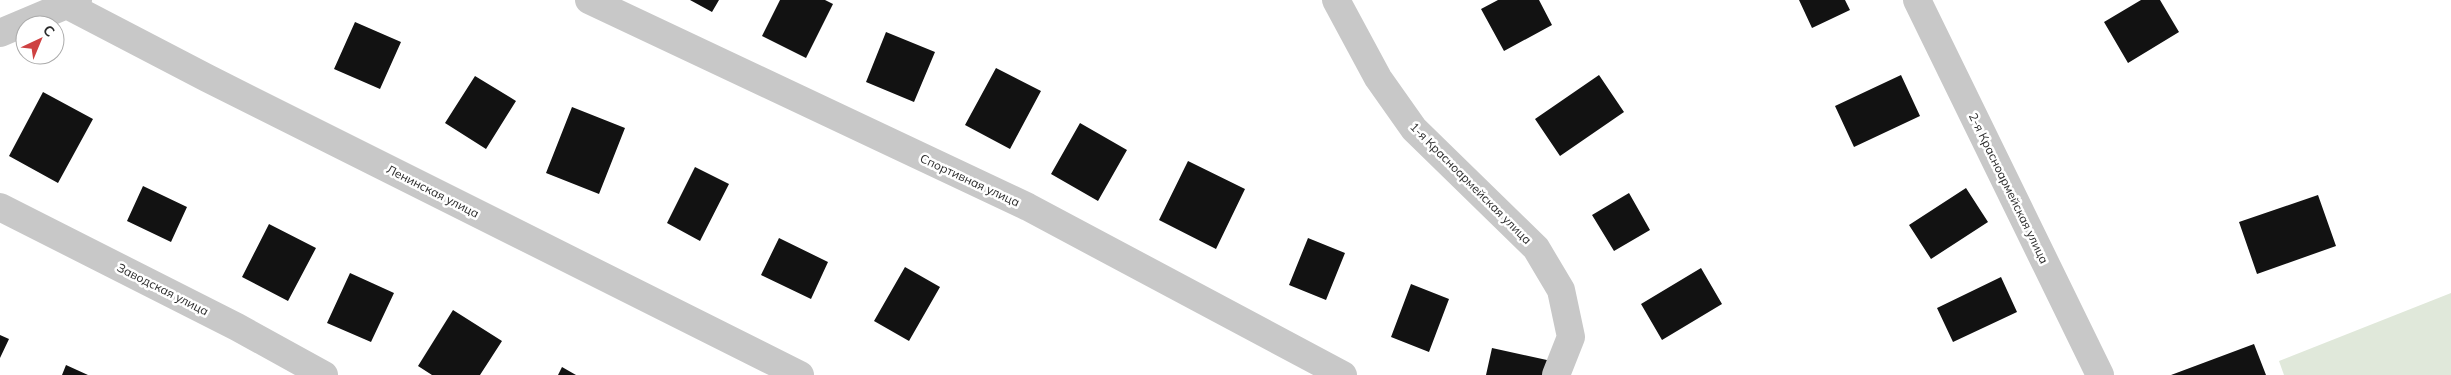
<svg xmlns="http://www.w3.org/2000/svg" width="2451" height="375" font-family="Mulish,sans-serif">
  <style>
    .green { fill: #e0e8da }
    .building { fill: #121212 }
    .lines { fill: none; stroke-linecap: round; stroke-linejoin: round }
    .minor { stroke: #c8c8c8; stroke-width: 28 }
    .labels { text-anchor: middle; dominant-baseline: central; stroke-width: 5; stroke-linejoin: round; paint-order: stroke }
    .street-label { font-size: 12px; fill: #2b2b2b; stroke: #fff }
  </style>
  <rect width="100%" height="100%" fill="#fff"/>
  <path class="green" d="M2451,293v82h-167l-5,-14z"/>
  <path class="building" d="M690,0h29l-7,12z
    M780,0h45l8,4 -27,54 -44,-22z
    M1498,0h41l13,25 -48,26 -23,-42z
    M1799,0h46l5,10 -38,18z
    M2141,0h19l19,32 -51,31 -24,-41z
    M355,22l46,20 -21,47 -46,-20z
    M886,32l49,20 -21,50 -48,-20z
    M996,68l45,23 -31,58 -45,-24z
    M1599,75l25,37 -64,44 -25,-37z
    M1901,75l19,41 -66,31 -19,-41z
    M475,76l41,25 -30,48 -41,-26z
    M43,92l50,27 -35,64 -49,-27z
    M572,107l53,21 -26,66 -53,-21z
    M1080,123l47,27 -29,51 -47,-27z
    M1188,161l57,28 -29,60 -57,-29z
    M695,167l34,17 -29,57 -33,-18z
    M143,186l44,21 -16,35 -44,-21z
    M1966,188l22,34 -57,37 -22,-34z
    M1629,193l21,37 -36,21 -22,-36z
    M2318,195l18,51 -79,28 -18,-52z
    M269,224l47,24 -28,53 -46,-24z
    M779,238l49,24 -17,37 -50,-24z
    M1308,238l37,15 -19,47 -37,-15z
    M905,267l35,20 -31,54 -35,-20z
    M1701,268l21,36 -60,36 -21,-36z
    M350,273l44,20 -23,49 -44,-19z
    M2001,277l16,35 -64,30 -16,-34z
    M1411,284l38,15 -20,53 -38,-15z
    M453,310l49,31 -22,34h-48l-14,-9z
    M0,335l9,4 -9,19z
    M2254,344l12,31h-95z
    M1492,348l64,14 -3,13h-67z
    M66,365l22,10h-26z
    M562,367l14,8h-18z"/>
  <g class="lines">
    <path class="minor" d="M589,0l439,207 315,168
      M1336,0l42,78 36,51 122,119 25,42 10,47 -15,38
      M1917,0l183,375
      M67,5l140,73 593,297
      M0,33l78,-33
      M0,207l237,120 87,48"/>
  </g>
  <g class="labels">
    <g class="street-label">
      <text transform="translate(970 180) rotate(25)">Спортивная улица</text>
      <text transform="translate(1471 183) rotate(45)">1-я Красноармейская улица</text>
      <text transform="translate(2009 188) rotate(64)">2-я Красноармейская улица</text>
      <text transform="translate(433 191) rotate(27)">Ленинская улица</text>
      <text transform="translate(163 289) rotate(27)">Заводская улица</text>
    </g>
  </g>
  <g transform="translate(40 40) rotate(44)"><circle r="24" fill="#ffffff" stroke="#aaaaaa"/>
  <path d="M0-4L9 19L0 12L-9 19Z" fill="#ce4142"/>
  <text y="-8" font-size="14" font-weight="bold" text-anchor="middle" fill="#2b2b2b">С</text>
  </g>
</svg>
